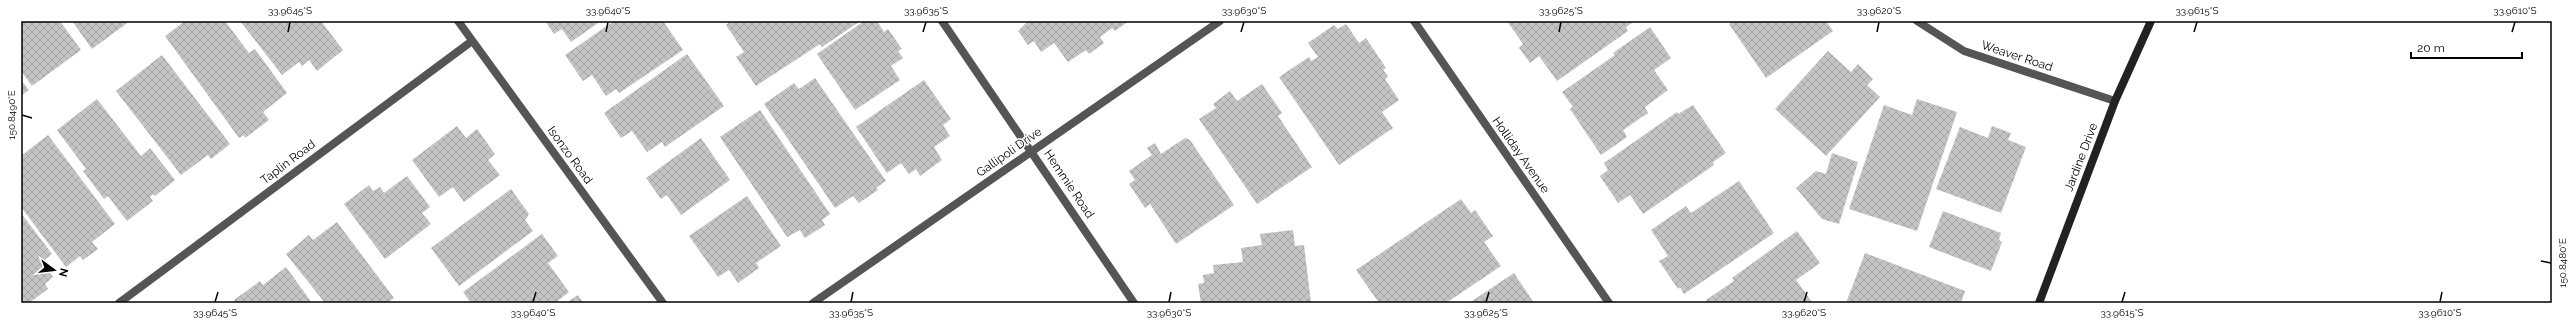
<svg xmlns="http://www.w3.org/2000/svg" width="2573" height="324" font-family="Raleway,sans-serif">
  <style>
    .building { fill: url(#building-cross-hatch) }
    .lines { fill: none; stroke-linecap: round; stroke-linejoin: round }
    .street { stroke: #555; stroke-width: 8 }
    .secondary { stroke: #222; stroke-width: 8 }
    .ticks { fill: none; stroke: #000; stroke-width: 1.5 }
    .labels { text-anchor: middle; dominant-baseline: central; stroke-width: 3; stroke-linejoin: round; paint-order: stroke }
    .street-label { font-size: 12px; fill: #000; stroke: #fff }
    .neatline { fill: none; stroke: #000; stroke-width: 1.5 }
    .ticks-label { font-size: 10px; text-anchor: middle; fill: #000 }
  </style>
  <defs>
    <pattern id="building-cross-hatch" width="8" height="8" patternUnits="userSpaceOnUse"><rect width="8" height="8" fill="#c4c4c4"/><path d="M0 0l8 8M0 8l8-8" fill="none" stroke="#a7a7a7"/></pattern>
  </defs>
  <rect width="100%" height="100%" fill="#fff"/>
  <path class="building" d="M21,21h39l21,29 -49,36 -11,-15z
    M72,21h58l-38,28z
    M185,21h40l24,32 6,-4 32,44 -24,19 6,8 -24,18 -1,-3 -5,3 -74,-102z
    M240,21h81l22,29 -26,21 -8,-11 -7,6 -3,-4 -17,13z
    M545,21h56l-30,21 -9,-13 -8,5z
    M614,21h49l20,29 -64,43 -3,-4 -10,7 -14,-21 -9,6 -18,-26z
    M731,21h127l1,1 -37,25 -2,-3 -64,42 -20,-29 8,-5 -18,-27z
    M864,21h13l7,11 4,-3 14,20 -4,2 5,7 -12,8 9,14 -45,30 -38,-56z
    M1028,21h101l-14,10 -3,-3 -12,9 4,6 -15,11 -3,-4 -18,12 -14,-19 -13,9 -7,-11 -6,4 -10,-14z
    M1507,21h128l-9,6 2,4 -71,50 -18,-25 -9,7 -11,-15 4,-4z
    M1734,21h92l7,10 -67,47 -37,-54z
    M1346,24l13,19 7,-5 20,30 -3,2 5,6 -3,3 14,21 -17,12 11,16 -54,37 -60,-88 30,-20 2,4 7,-4 -10,-14 26,-18 4,4z
    M1650,27l21,31 -17,12 14,20 -23,17 3,6 -25,17 4,7 -26,18 -31,-46 3,-2 -11,-15 53,-37 -2,-2z
    M1828,51l23,21 7,-8 15,15 -6,6 13,12 -54,59 -51,-47z
    M687,54l37,52 -59,41 -3,-5 -15,10 -15,-21 -11,7 -17,-25z
    M162,55l68,89 -19,15 -3,-4 -27,20 -65,-84z
    M815,78l71,103 -10,7 2,2 -19,13 -6,-7 -18,12 -71,-104 30,-21 5,6z
    M21,80l8,10 -8,6z
    M924,80l27,39 -8,6 7,11 -16,11 8,13 -22,16 -4,-7 -7,5 -8,-11 -14,10 -31,-46z
    M1262,84l20,29 -4,3 34,51 -55,37 -58,-85 17,-11 -3,-4 17,-13 7,10z
    M97,99l44,57 9,-8 25,32 -20,16 -1,-2 -4,3 3,4 -26,20 -19,-25 -4,3 -21,-28 3,-2 -29,-39z
    M1917,99l40,13 -40,119 -68,-22 35,-104 28,10z
    M1693,105l33,48 -13,9 1,3 -71,49 -13,-19 -12,8 -18,-27 8,-6 -4,-7 73,-51 1,2z
    M760,110l70,104 -8,6 3,5 -20,13 -5,-8 -13,7 -67,-100z
    M457,126l9,12 11,-9 18,25 -7,6 12,15 -36,27 -11,-15 -14,10 -27,-37z
    M1992,126l19,7 -3,7 18,7 -25,66 -65,-24 24,-62 28,11z
    M48,135l67,89 -23,18 6,7 -15,11 -3,-4 -14,11 -45,-60v-51z
    M701,138l29,42 -49,35 -14,-20 -6,4 -15,-21z
    M1185,138l5,2 44,65 -58,39 -26,-40 -5,4 -16,-24 6,-4 -6,-9 23,-16 -5,-7 8,-5 6,11z
    M1832,153l26,9 -19,62 -17,-5 -26,-31 20,-17 10,3z
    M407,176l23,31 -8,6 9,11 -46,35 -41,-55 25,-19 4,6 7,-4 4,6z
    M1739,181l35,52 -90,61 -4,-7 -2,2 -19,-28 9,-5 -17,-26 35,-24 5,7z
    M511,189l18,25 -4,6 8,11 -74,55 -28,-38z
    M747,196l34,50 -25,17 3,5 -21,15 -9,-13 -11,7 -29,-41z
    M1461,199l10,14 4,-3 18,26 -9,6 17,24 -55,37h-67l-23,-33z
    M1943,211l58,22 -2,7 3,2 -11,29 -62,-24z
    M21,213l31,41 -10,8 11,15 -8,7 3,5 -19,14h-8z
    M337,222l57,76 -7,5h-62l-39,-49 23,-19 4,5z
    M1293,230l2,16 9,-1 7,58h-110l-3,-19 6,-1 -1,-8 11,-2 -1,-8 30,-3 -2,-14 21,-3 -2,-11z
    M1797,231l23,32 -24,17 16,22 -104,1 -2,-3 28,-19 -2,-3z
    M542,234l16,22 -10,7 21,29 -14,11h-84l-8,-11z
    M1865,253l100,38 -4,12h-115z
    M286,267l26,36h-76l-2,-3 26,-19 3,4z
    M1514,273l20,30h-65z
    M578,295l5,8h-17z"/>
  <g class="lines">
    <path class="street" d="M458,21l205,282
      M942,21l192,282
      M1414,21l195,282
      M1917,21l47,30 151,50
      M119,303l353,-262
      M813,303l407,-282"/>
    <path class="secondary" d="M2039,303l76,-202 36,-80"/>
  </g>
  <path class="ticks" d="M288,32l2,-10M606,32l2,-10M923,32l3,-10M1241,32l3,-10M1559,32l2,-10M1877,32l2,-10M2194,32l3,-10M2512,32l3,-10M22,115l10,3M2541,261l10,2M215,302l3,-10M533,302l3,-10M851,302l2,-10M1169,302l2,-10M1486,302l3,-10M1804,302l3,-10M2122,302l3,-10M2440,302l2,-10"/>
  <g class="labels">
    <g class="street-label">
      <text transform="translate(2017 56) rotate(18)">Weaver Road</text>
      <text transform="translate(1009 152) rotate(-35)">Gallipoli Drive</text>
      <text transform="translate(570 155) rotate(54)">Isonzo Road</text>
      <text transform="translate(1521 155) rotate(55)">Holliday Avenue</text>
      <text transform="translate(2081 157) rotate(-69)">Jardine Drive</text>
      <text transform="translate(288 162) rotate(-37)">Taplin Road</text>
      <text transform="translate(1069 184) rotate(56)">Hemmie Road</text>
    </g>
  </g>
  <rect width="2573" height="324" fill="none" stroke="#ffffff" stroke-width="44"/>
  <g transform="translate(54 270) rotate(105)" stroke="#ffffff" stroke-width="3" paint-order="stroke">
  <path d="M0-3L7 15L0 10L-7 15Z" fill="#000000"/>
  <text y="-6" font-size="11" font-weight="bold" text-anchor="middle" fill="#000000">N</text>
  </g>
  <path d="M2411 52v6h111v-6" fill="none" stroke="#000000" stroke-width="2"/>
  <text x="2417" y="52" font-size="12" fill="#000000" stroke="#ffffff" stroke-width="3" paint-order="stroke">20 m</text>
  <rect x="22" y="22" width="2529" height="280" class="neatline"/>
  <g class="ticks-label">
    <text x="290" y="14">33.9645°S</text>
    <text x="608" y="14">33.9640°S</text>
    <text x="926" y="14">33.9635°S</text>
    <text x="1244" y="14">33.9630°S</text>
    <text x="1561" y="14">33.9625°S</text>
    <text x="1879" y="14">33.9620°S</text>
    <text x="2197" y="14">33.9615°S</text>
    <text x="2515" y="14">33.9610°S</text>
    <text transform="translate(11 115) rotate(-90)" y="4">150.8490°E</text>
    <text transform="translate(2562 263) rotate(-90)" y="4">150.8480°E</text>
    <text x="215" y="316">33.9645°S</text>
    <text x="533" y="316">33.9640°S</text>
    <text x="851" y="316">33.9635°S</text>
    <text x="1169" y="316">33.9630°S</text>
    <text x="1486" y="316">33.9625°S</text>
    <text x="1804" y="316">33.9620°S</text>
    <text x="2122" y="316">33.9615°S</text>
    <text x="2440" y="316">33.9610°S</text>
  </g>
</svg>
